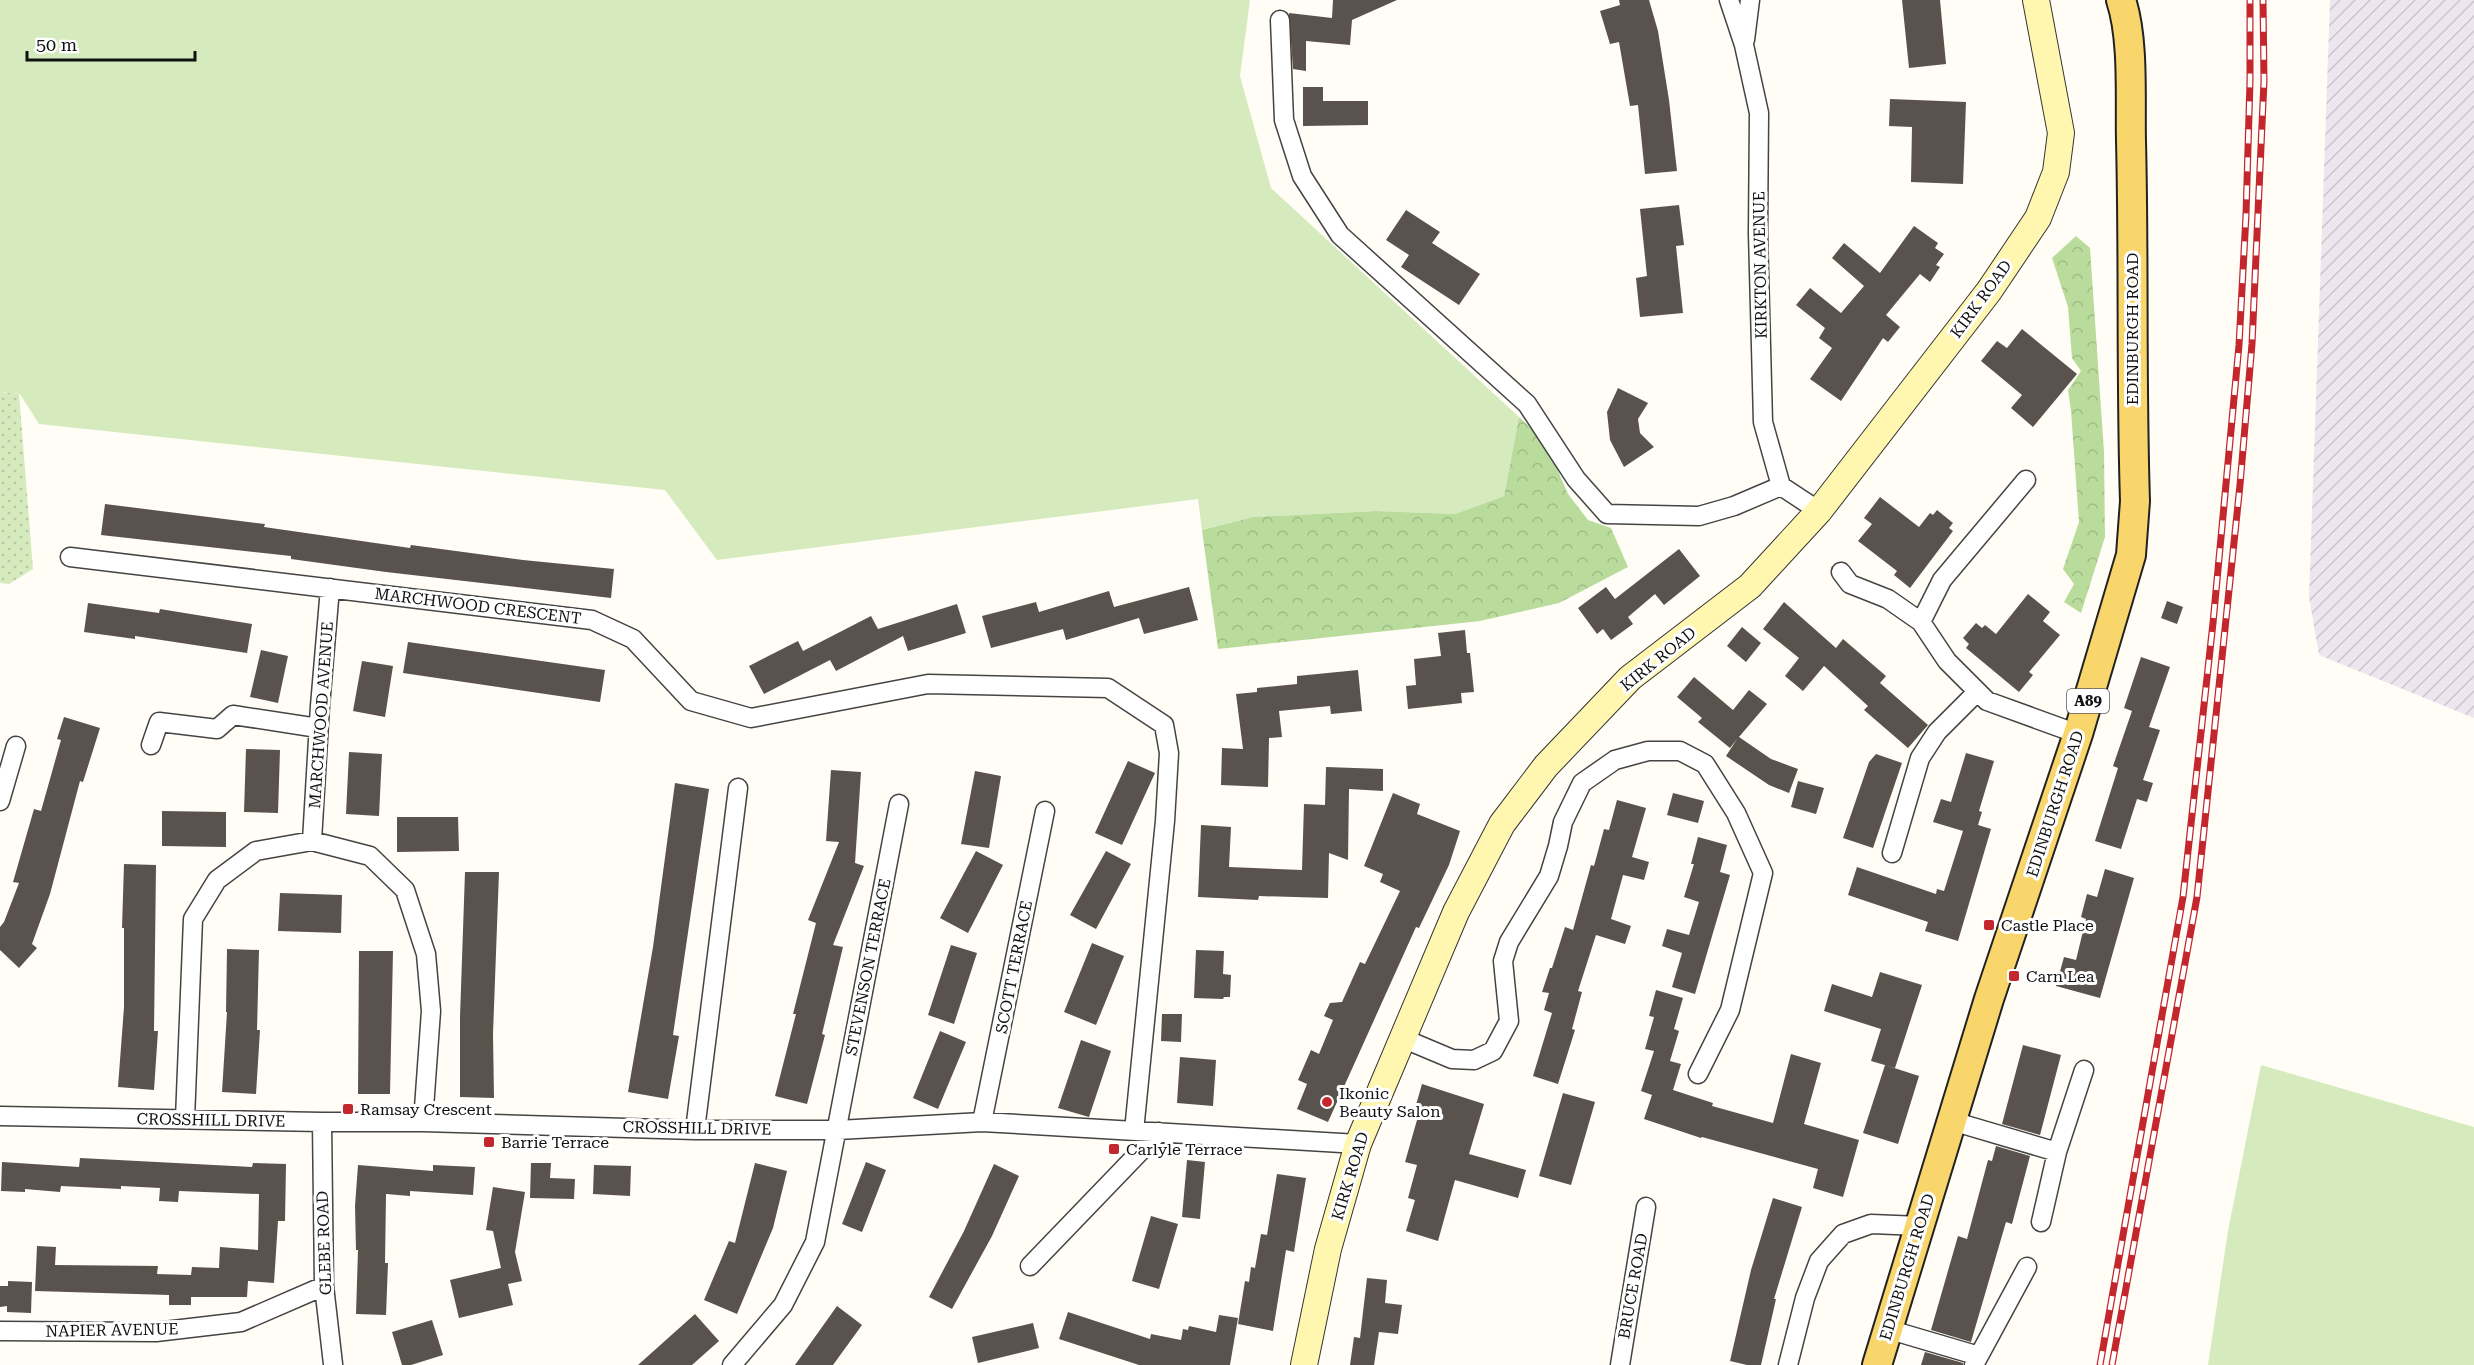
<svg xmlns="http://www.w3.org/2000/svg" width="2474" height="1365" font-family="'Roboto Serif',serif">
  <style>
    .industrial { fill: url(#industrial-furrows) }
    .grass { fill: #d5ebbd }
    .forest { fill: url(#forest-crowns) }
    .park { fill: url(#park-dots) }
    .building { fill: #5a524d }
    .lines { fill: none; stroke-linecap: round; stroke-linejoin: round }
    .street-casing { stroke: #444; stroke-width: 21 }
    .secondary-casing { stroke: #333; stroke-width: 28 }
    .primary-casing { stroke: #222; stroke-width: 32 }
    .street { stroke: #fff; stroke-width: 18 }
    .secondary { stroke: #fff6b0; stroke-width: 26 }
    .primary { stroke: #f9d66b; stroke-width: 28 }
    .rail-casing { stroke: #c4262e; stroke-width: 7 }
    .rail { stroke: #fff; stroke-width: 4.5; stroke-dasharray: 14; stroke-linecap: butt }
    .poi-dot { fill: #c4262e; stroke: #fff; stroke-width: 2 }
    .labels { text-anchor: middle; dominant-baseline: central; stroke-width: 6; stroke-linejoin: round; paint-order: stroke }
    .shield { fill: #fff; stroke: #585858; stroke-width: 1.5 }
    .shield-label { font-size: 15px; font-weight: bold; fill: #111 }
    .street-label { font-size: 16px; fill: #111; stroke: #fff }
    .poi-label { font-size: 16px; fill: #111; stroke: #fff; text-anchor: start }
  </style>
  <defs>
    <pattern id="industrial-furrows" width="10" height="10" patternUnits="userSpaceOnUse" patternTransform="scale(1.5)"><rect width="10" height="10" fill="#eee6ef"/><path d="M-1 1l2-2M0 10L10 0M9 11l2-2" fill="none" stroke="#cbc4cc"/></pattern>
    <pattern id="forest-crowns" width="20" height="18" patternUnits="userSpaceOnUse" patternTransform="scale(1.5)"><rect width="20" height="18" fill="#b9dc9c"/><path d="M2 6a3 3 0 1 1 6 0M12 15a3 3 0 1 1 6 0" fill="none" stroke="#9ebc85"/></pattern>
    <pattern id="park-dots" width="8" height="8" patternUnits="userSpaceOnUse" patternTransform="scale(1.5)"><rect width="8" height="8" fill="#d5ebbd"/><path d="M2 2h.1M6 6h.1" fill="none" stroke="#b6c8a1" stroke-width="1.8" stroke-linecap="round"/></pattern>
  </defs>
  <rect width="100%" height="100%" fill="#fffdf5"/>
  <path class="industrial" d="M2330,0h144v718l-155,-63 -10,-58z"/>
  <path class="grass" d="M0,0h1250l-10,76 31,112 248,229 -15,79 -49,18 -79,-3 -123,6 -51,13 -4,-31 -481,61 -52,-70 -626,-66 -19,-30 -20,-2z
    M2261,1065l213,62v238h-266l20,-134z"/>
  <path class="forest" d="M2076,236l14,12 14,204 1,85 -24,76 -17,-11 10,-18 -11,-15 16,-47 -8,-111 -3,-21 13,-19 -9,-13 -4,-51 -16,-49z
    M1519,417l26,24 23,53 20,26 23,8 17,39 -69,36 -79,18 -262,28 -16,-119 51,-13 123,-6 79,3 49,-18z"/>
  <path class="park" d="M0,392l19,2 14,175 -24,15 -9,-1z"/>
  <path class="building" d="M1333,0h64l-45,20 -2,25 -44,-4v30l-13,-2 -4,-56 43,5z
    M1619,0h30l9,31 11,69 8,71 -32,3 -7,-69 -8,1 -11,-64 -9,2 -10,-33 20,-6z
    M1902,0h38l6,64 -37,4z
    M1303,87h20v14h45v24l-65,1z
    M1890,99l76,3 -3,82 -52,-2 1,-55 -23,-1z
    M1679,205l5,40 -8,1 7,67 -43,4 -4,-39 11,-2 -7,-67z
    M1406,210l34,22 -8,11 48,31 -21,31 -58,-38 8,-12 -23,-15z
    M1914,226l24,17 -3,5 9,6 -8,11 4,2 -10,15 -10,-8 -34,41 14,12 -12,15 -5,-4 -42,63 -31,-22 22,-31 -13,-10 6,-10 -29,-23 14,-17 31,25 23,-27 -32,-28 12,-15 36,30z
    M2022,329l55,45 -44,53 -22,-19 11,-13 -41,-34 16,-20 10,7z
    M1618,388l30,15 -10,16 2,14 14,14 -30,20 -14,-27 -3,-28z
    M1880,497l39,30 11,-14 3,2 4,-5 16,13 -4,5 4,3 -43,57 -16,-13 3,-4 -39,-30 14,-17 -8,-6z
    M105,504l160,20 -1,3 146,21 1,-3 112,15 91,9 -3,29 -225,-26 -95,-13v-3l-190,-21z
    M1679,549l21,27 -36,29 -9,-11 -27,23 5,7 -22,16 -8,-11 -6,5 -19,-26 28,-21 9,12z
    M1189,587l9,33 -54,14 -5,-16 -73,22 -3,-11 -72,19 -9,-32 54,-14 3,10 70,-21 5,16z
    M2028,594l22,18 -7,9 17,14 -31,37 4,3 -14,17 -53,-44 3,-4 -6,-6 13,-15 6,5 3,-3 11,9z
    M2167,601l16,6 -6,17 -16,-6z
    M1784,602l52,46 7,-9 43,37 -6,7 48,42 -20,23 -44,-38 4,-4 -44,-40 -21,25 -18,-15 14,-18 -36,-29z
    M88,603l71,10 1,-4 92,15 -5,29 -112,-17v3l-51,-7z
    M957,604l9,29 -58,18 -5,-15 -67,35 -6,-11 -66,34 -15,-28 49,-25 5,10 68,-35 7,13z
    M1742,627l19,16 -15,19 -19,-16z
    M1465,630l2,23h3l4,39 -13,1 1,10 -54,6 -2,-23 10,-1 -2,-26 27,-3 -3,-23z
    M408,642l197,28 -5,32 -197,-29z
    M261,650l27,6 -10,47 -28,-6z
    M2141,657l29,10 -21,60 11,3 -17,50 10,3 -6,19 -10,-3 -16,50 -26,-8 23,-73 -5,-2 19,-55 -8,-3z
    M362,661l31,5 -8,51 -32,-6z
    M1358,670l4,41 -31,3 -1,-8 -51,5 3,26 -13,1 -1,49 -47,-2 1,-37 21,1 -7,-55 21,-2v-4l40,-4v-8z
    M1694,677l39,33 16,-20 18,14 -28,33 32,22 27,10 -9,24 -20,-8 -43,-29 11,-17 -7,9 -32,-26 4,-4 -25,-21z
    M64,717l36,11 -17,54 -3,-1 -30,113 -18,50 5,4 -18,20 -19,-18v-23l4,-5 15,-39 -6,-1 21,-73 7,2 20,-71 -4,-1z
    M246,749l34,1 -2,63 -34,-1z
    M349,752l33,2 -3,62 -33,-2z
    M1966,753l28,8 -15,50 3,1 -4,13 13,4 -33,112 -33,-10 3,-9 -80,-27 9,-28 79,27 1,-5 7,2 19,-60 -30,-9 8,-23 10,3z
    M1876,754l26,9 -29,85 -30,-10 26,-76z
    M1128,761l27,12 -33,72 -27,-12z
    M1326,767l57,2v22l-34,-2 -1,71 -19,-7 -1,45 -69,-2 -1,4 -60,-3 3,-72 30,2 -2,40 73,3 2,-66 21,1z
    M831,770l30,2 -6,91 9,3 -31,79 10,2 -21,87 3,1 -18,69 -32,-8 21,-82h-3l23,-91 -8,-3 31,-78 -13,-1z
    M975,771l26,5 -12,72 -28,-4z
    M1798,781l26,7 -8,26 -25,-7z
    M675,783l34,6 -36,246 6,1 -11,63 -40,-7 25,-145z
    M1393,793l27,11 -3,10 43,17 -11,34 -30,63 -3,-1 -88,195 -31,-13 10,-25 -9,-4 13,-30 8,4 14,-34 -9,-4 6,-13 12,-1 18,-40 5,2 35,-73 -20,-9 3,-8 -19,-8z
    M1673,793l31,8 -6,22 -31,-8z
    M1617,800l29,8 -14,49 17,5 -5,18 -21,-5 -12,44 20,7 -6,18 -29,-9 -18,56 4,1 -10,37 3,1 -17,54 -25,-8 19,-63 -8,-3 5,-17 -7,-1 8,-24h2l13,-41 8,3 18,-65 3,1 10,-37 5,1z
    M162,811l64,1v35l-64,-1z
    M397,817h61l1,34 -62,1z
    M1698,837l29,8 -7,27 10,3 -35,119 -23,-7 10,-34 -20,-7 5,-17 22,6 10,-33 -15,-5 10,-33h-3z
    M976,851l27,14 -35,68 -28,-15z
    M1106,851l25,13 -35,65 -26,-14z
    M124,864l32,1 -2,166h4l-4,59 -36,-3 6,-80v-79h-2z
    M2105,869l29,9 -34,120 -44,-12 8,-29 12,3 10,-41 -5,-2 6,-23 10,3z
    M465,872h34l-6,162 1,64 -34,-1v-80z
    M280,893l62,2 -1,38 -63,-2z
    M1092,943l32,13 -28,69 -32,-13z
    M951,945l26,8 -23,71 -26,-9z
    M227,949l32,1 -2,80h3l-4,64 -34,-2 5,-80h-1z
    M1196,950l28,1 -1,23 8,1 -1,22h-6l-1,2 -29,-1z
    M359,951h34l-3,143h-32z
    M1880,972l42,13 -27,83 -24,-7 10,-32 -57,-18 8,-27 40,13z
    M1656,990l27,8 -9,31 5,2 -9,30 11,3 -8,26 40,13 -1,3 61,17 18,-69 30,9 -17,61 55,16 -16,57 -30,-9 5,-19 -116,-32 -1,1 -57,-19 8,-24 -11,-4 13,-40 -9,-2 9,-32 -5,-1z
    M1162,1014h20l-1,28 -20,-1z
    M940,1031l26,11 -28,67 -25,-11z
    M1081,1040l30,11 -22,66 -31,-9z
    M2023,1045l38,10 -21,80 -38,-11z
    M1180,1057l36,3 -3,46 -36,-3z
    M1885,1065l34,11 -21,68 -35,-11z
    M1422,1084l62,20 -15,50 57,16 -8,28 -63,-18 -17,61 -32,-10 9,-31 -7,-2 9,-33 -12,-3 14,-49 -5,-1z
    M1563,1093l32,9 -24,83 -32,-9z
    M1996,1146l34,10 -18,68 -6,-2 -35,120 -40,-12 27,-94 9,3 21,-79 4,1z
    M80,1158l172,9 1,-4 33,1 -1,57h-7l-4,62 -26,-2 -1,16h-56v8h-22v-10l-134,-4 2,-45 19,1 -1,18 103,1 -1,8 34,1 1,-8 27,1 1,-21 38,3 1,-56 -80,-3 -1,11 -19,-1 1,-13 -39,-2v3l-60,-3 -1,6 -35,-3v3l-24,-1 1,-29 77,5z
    M1187,1160l18,2 -5,57 -18,-2z
    M866,1162l20,8 -24,62 -20,-8z
    M531,1163h20l-1,15 25,1 -1,20 -44,-1z
    M755,1163l32,8 -14,57 -36,86 -33,-14 25,-59 6,2z
    M994,1164l25,12 -27,60 -40,73 -23,-12 35,-66z
    M358,1165l75,6v-6l42,2 -2,28 -63,-4v5l-24,-2 -1,69h3l-2,52 -30,-1 2,-64h-2l-1,-44z
    M594,1165l37,1 -1,30 -37,-2z
    M1277,1174l29,4 -12,74 -8,-2 -13,81 -35,-7 7,-43 4,1 2,-15 4,1 6,-34 6,1z
    M493,1187l32,5 -10,60 7,29 -14,3 5,21 -54,13 -9,-38 51,-12 -8,-37 -7,-1z
    M1773,1198l29,9 -28,92h2l-15,66h-14l-17,-4 21,-91z
    M1151,1216l27,8 -19,65 -27,-8z
    M1367,1278l20,2 -2,23 17,2 -4,29 -19,-2 -5,33h-24l4,-28 6,1z
    M8,1281l24,1 -1,31 -24,-1v-6l-7,1v-21h8z
    M837,1306l25,19 -29,40h-38z
    M1068,1312l82,27 1,-5 30,6 2,-11 5,1 1,-4 27,6 3,-17 19,3 -8,47h-91l-80,-26z
    M695,1314l24,27 -27,24h-54z
    M432,1320l11,35 -32,10h-9l-10,-33z
    M1033,1323l6,25 -61,15 -6,-26z
    M1925,1352l38,11v2h-42z"/>
  <g class="lines">
    <g class="street-casing">
      <path id="street" d="M1729,0l15,45 15,68 -1,120 5,189 18,64 38,25
        M1280,20l4,100 18,56 38,59 187,169 49,75 31,35 92,2 35,-10 47,-20
        M1745,40l5,-40
        M70,557l522,63 41,19 58,62 60,17 177,-34 180,4 56,37 5,28 -4,68 -31,310
        M1841,572l9,12 38,15 33,23 26,39 40,40 91,33
        M1921,622l21,-42 84,-100
        M151,745l8,-23 58,7 16,-14 85,13
        M0,801l16,-55
        M312,841l8,-135 10,-118
        M1892,853l28,-95 17,-26 40,-40
        M1402,1038l50,21 22,1 19,-9 16,-30 -6,-60 6,-19 40,-66 9,-30 5,-24 19,-39 33,-23 33,-9h32l25,13 31,49 27,60 -33,137 -32,64
        M0,1116l322,6h101l272,8h143l144,-8 376,22
        M185,1119l8,-200 24,-39 39,-29 56,-10 58,15 35,34 21,64 5,57 -8,111
        M1952,1121l105,31
        M322,1122l2,164 9,78
        M982,1122l63,-311
        M695,1130l43,-342
        M2041,1222l16,-70 27,-82
        M1030,1266l129,-134
        M1887,1329l92,27
        M0,1331l156,1 85,-10 83,-36
        M732,1365l51,-60 32,-63 84,-438
        M1620,1365l26,-158
        M1788,1365l17,-67 14,-37 24,-27 28,-10 49,2
        M1974,1365l53,-98"/>
    </g>
    <g class="secondary-casing">
      <path id="secondary" d="M1304,1365l24,-116 30,-105 98,-232 46,-88 44,-58 84,-88 120,-92 69,-75 170,-220 49,-73 18,-46 5,-39 -25,-133"/>
    </g>
    <g class="primary-casing">
      <path id="primary" d="M1877,1365l112,-366 89,-265 53,-179 4,-54c-4,-120 -1,-240 -4,-360 -1,-42 3,-102 -10,-141"/>
    </g>
    <use href="#street" class="street"/>
    <use href="#secondary" class="secondary"/>
    <use href="#primary" class="primary"/>
    <g class="rail-casing">
      <path id="rail" d="M2100,1365l83,-468 30,-274 26,-278 7,-130 4,-134v-81
        M2112,1365l85,-468 43,-412 12,-141 12,-263 -1,-81"/>
    </g>
    <use href="#rail" class="rail"/>
  </g>
  <g class="poi-dot">
    <rect x="1983" y="919" width="12" height="12" rx="3"/>
    <rect x="2008" y="970" width="12" height="12" rx="3"/>
    <circle cx="1327" cy="1102" r="6"/>
    <rect x="342" y="1103" width="12" height="12" rx="3"/>
    <rect x="483" y="1136" width="12" height="12" rx="3"/>
    <rect x="1108" y="1143" width="12" height="12" rx="3"/>
  </g>
  <g class="labels">
    <rect class="shield" x="2067" y="689" width="42" height="24" rx="4.5"/>
    <g class="shield-label">
      <text x="2088" y="701">A89</text>
    </g>
    <g class="street-label">
      <text transform="translate(1760 265) rotate(-91)">KIRKTON AVENUE</text>
      <text transform="translate(1981 299) rotate(-54)">KIRK ROAD</text>
      <text transform="translate(2132 329) rotate(-90)">EDINBURGH ROAD</text>
      <text transform="translate(478 606) rotate(7)">MARCHWOOD CRESCENT</text>
      <text transform="translate(1658 659) rotate(-39)">KIRK ROAD</text>
      <text transform="translate(321 715) rotate(-86)">MARCHWOOD AVENUE</text>
      <text transform="translate(2055 804) rotate(-72)">EDINBURGH ROAD</text>
      <text transform="translate(868 967) rotate(-79)">STEVENSON TERRACE</text>
      <text transform="translate(1014 967) rotate(-79)">SCOTT TERRACE</text>
      <text transform="translate(211 1120) rotate(1)">CROSSHILL DRIVE</text>
      <text transform="translate(697 1128) rotate(1)">CROSSHILL DRIVE</text>
      <text transform="translate(1350 1176) rotate(-73)">KIRK ROAD</text>
      <text transform="translate(324 1243) rotate(-92)">GLEBE ROAD</text>
      <text transform="translate(1907 1267) rotate(-73)">EDINBURGH ROAD</text>
      <text transform="translate(1633 1286) rotate(-80)">BRUCE ROAD</text>
      <text transform="translate(112 1330) rotate(-1)">NAPIER AVENUE</text>
    </g>
    <g class="poi-label">
      <text x="2001" y="925">Castle Place</text>
      <text x="2026" y="976">Carn Lea</text>
      <text x="1339" y="1093">Ikonic<tspan x="1339" dy="18">Beauty Salon</tspan></text>
      <text x="360" y="1109">Ramsay Crescent</text>
      <text x="501" y="1142">Barrie Terrace</text>
      <text x="1126" y="1149">Carlyle Terrace</text>
    </g>
  </g>
  <path d="M27 51v9h168v-9" fill="none" stroke="#111111" stroke-width="3"/>
  <text x="36" y="51" font-size="18" fill="#111111" stroke="#ffffff" stroke-width="4.5" paint-order="stroke">50 m</text>
</svg>
